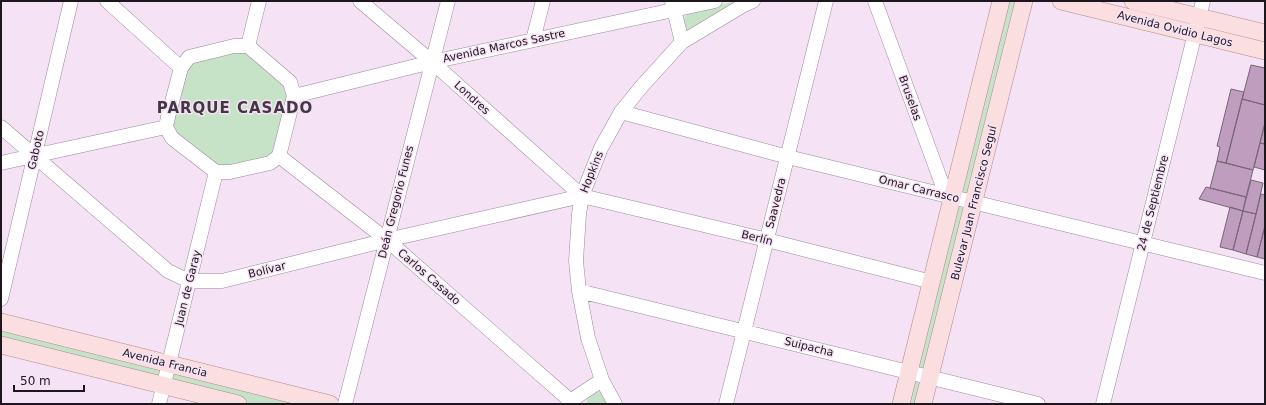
<svg xmlns="http://www.w3.org/2000/svg" width="1266" height="405" font-family="'DejaVu Sans',sans-serif">
  <style>
    .green { fill: #c6e3c8 }
    .building { fill: #be9dbe; stroke: #766677 }
    .lines { fill: none; stroke-linecap: round; stroke-linejoin: round }
    .minor-casing { stroke: #9a899a; stroke-width: 15 }
    .major-casing { stroke: #ab8a8e; stroke-width: 18 }
    .minor { stroke: #fff; stroke-width: 14 }
    .major { stroke: #fadee0; stroke-width: 17 }
    .labels { text-anchor: middle; dominant-baseline: central; stroke-width: 3; stroke-linejoin: round; paint-order: stroke }
    .street-label { font-size: 11px; fill: #1d161d; stroke: #f5e2f5 }
    .district-label { font-size: 15px; font-weight: bold; letter-spacing: 1px; fill: #443644; stroke: #f5e2f5 }
  </style>
  <rect width="100%" height="100%" fill="#f5e2f5"/>
  <path class="green" d="M736,1l2,1 -50,29c-7,-7 -6,-13 1,-18z
    M1001,1h23l-101,403h-22z
    M248,46l42,36 -11,74 -49,16 -58,-34 -4,-21 21,-60z
    M1,322l329,82h-92l-237,-59z
    M597,391l5,1 6,12h-21v-4l4,-7z"/>
  <path class="building" d="M1251,65l14,3v37l-23,-6z
    M1231,89l13,3 -18,71 -9,-2 3,-14 -3,-1z
    M1242,99l23,6v18l-12,47 -27,-7z
    M1265,123v21l-5,-1z
    M1260,143l5,1v26l-11,-3z
    M1217,161l36,9 -7,27 -36,-9z
    M1251,180l12,3 -7,31 -13,-3z
    M1206,187l40,10 -3,14 -44,-12z
    M1261,194l4,1v31l-8,31 -11,-3z
    M1230,207l13,4 -10,39 -13,-3z
    M1243,211l13,3 -10,40 -13,-4z
    M1265,226v33l-8,-2z"/>
  <g class="lines">
    <g class="minor-casing">
      <path id="minor" d="M107,1l74,67
        M360,1l72,61 150,134
        M672,1l10,41
        M875,1l71,194
        M533,40l10,-39
        M234,46h14l42,36 4,14 -15,60 -9,7 -40,9h-14l-44,-34 -6,-11 2,-10 13,-49 8,-11z
        M248,46l11,-45
        M294,96l138,-34 283,-61
        M621,112l167,45 477,116
        M1,127l167,144 21,10h33l165,-41 195,-44 185,44 165,42
        M279,156l108,84 187,164
        M1,163l165,-36
        M579,291l459,113
        M1,299l70,-298
        M159,404l57,-232
        M345,404l103,-403
        M568,404l2,-3 32,-21
        M615,404l-13,-24 -14,-42 -9,-47 -3,-30 3,-47 3,-18 19,-48 20,-36 21,-26 40,-44 60,-36 11,-5
        M726,404l100,-403
        M1103,404l100,-403"/>
    </g>
    <g class="major-casing">
      <path id="major" d="M1061,1l204,50
        M1133,1l132,32
        M1,322l329,82
        M1,345l237,59
        M901,404l100,-403
        M923,404l101,-403"/>
    </g>
    <use href="#minor" class="minor"/>
    <use href="#major" class="major"/>
  </g>
  <g class="labels">
    <g class="street-label">
      <text transform="translate(1175 29) rotate(14)">Avenida Ovidio Lagos</text>
      <text transform="translate(504 46) rotate(-12)">Avenida Marcos Sastre</text>
      <text transform="translate(472 98) rotate(42)">Londres</text>
      <text transform="translate(910 98) rotate(70)">Bruselas</text>
      <text transform="translate(36 150) rotate(-77)">Gaboto</text>
      <text transform="translate(592 172) rotate(-68)">Hopkins</text>
      <text transform="translate(919 189) rotate(14)">Omar Carrasco</text>
      <text transform="translate(396 202) rotate(-76)">Deán Gregorio Funes</text>
      <text transform="translate(776 203) rotate(-76)">Saavedra</text>
      <text transform="translate(974 203) rotate(-76)">Bulevar Juan Francisco Seguí</text>
      <text transform="translate(1153 203) rotate(-76)">24 de Septiembre</text>
      <text transform="translate(757 238) rotate(14)">Berlín</text>
      <text transform="translate(267 270) rotate(-14)">Bolívar</text>
      <text transform="translate(429 277) rotate(41)">Carlos Casado</text>
      <text transform="translate(188 288) rotate(-76)">Juan de Garay</text>
      <text transform="translate(809 347) rotate(14)">Suipacha</text>
      <text transform="translate(165 363) rotate(14)">Avenida Francia</text>
    </g>
    <g class="district-label">
      <text x="235" y="108">PARQUE CASADO</text>
    </g>
  </g>
  <rect width="1266" height="405" fill="none" stroke="#1d161d" stroke-width="4"/>
  <path d="M14 385v6h70v-6" fill="none" stroke="#1d161d" stroke-width="2"/>
  <text x="20" y="385" font-size="12" fill="#1d161d" stroke="#f5e2f5" stroke-width="3" paint-order="stroke">50 m</text>
</svg>
